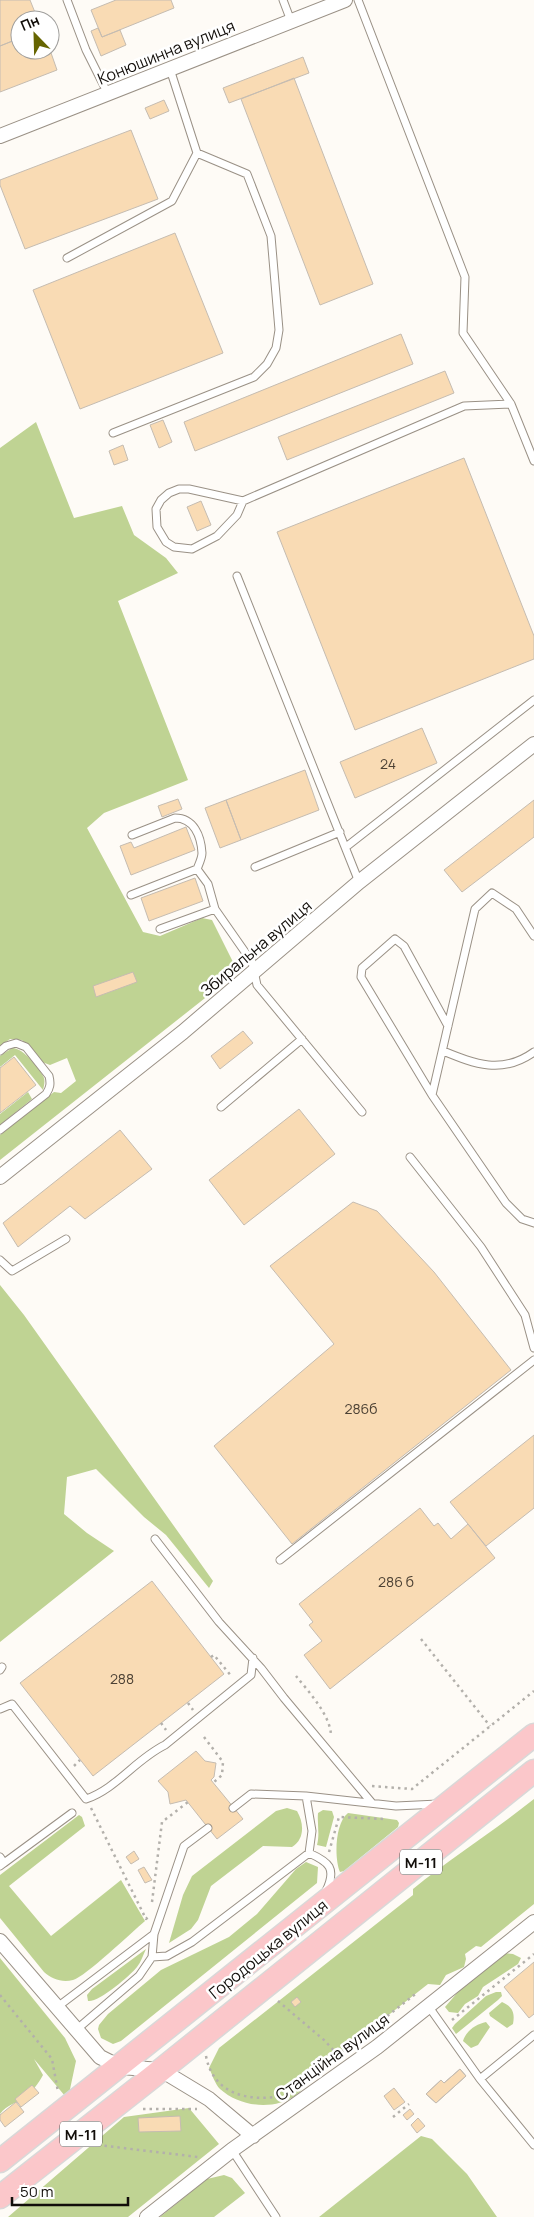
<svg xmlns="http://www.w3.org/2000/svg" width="534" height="2217" font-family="Manrope,sans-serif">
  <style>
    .green { fill: #bfd393 }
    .building { fill: #f9dbb4; stroke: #c5bcb1 }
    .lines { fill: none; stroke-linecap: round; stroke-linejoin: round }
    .service-casing { stroke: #9a9186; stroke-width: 9 }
    .minor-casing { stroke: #9a9186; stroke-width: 16 }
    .primary-casing { stroke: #d9d8d8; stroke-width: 25 }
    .path { stroke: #b3b0ab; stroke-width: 2.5; stroke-dasharray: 2.5 4; stroke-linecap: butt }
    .service { stroke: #fff; stroke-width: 7 }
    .minor { stroke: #fff; stroke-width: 14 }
    .primary { stroke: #fbc7ca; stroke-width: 22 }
    .labels { text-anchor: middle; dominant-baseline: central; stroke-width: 5; stroke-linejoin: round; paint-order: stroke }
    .number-label { font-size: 14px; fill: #4c4134 }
    .shield { fill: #fff; stroke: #595654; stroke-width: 1 }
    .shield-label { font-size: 15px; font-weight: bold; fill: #120e0a }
    .street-label { font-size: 16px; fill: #120e0a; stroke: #fff }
  </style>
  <rect width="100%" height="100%" fill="#fefbf6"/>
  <path class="green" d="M36,422l38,96 48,-12 12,29 32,23 12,15 -60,28 70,179 -84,33 -17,15 56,104 17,4 42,-18 10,2 26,52 -238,188v-25l54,-43 7,1 15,-12 -9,-23 -17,7 -8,-3 -20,-22 -12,-1 -10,7v-598z
    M12,1048c10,-1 28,20 32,30 1,4 0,8 -1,12l-28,-35 -15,12v-11z
    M28,1092l4,7 -32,26v-11z
    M0,1285l24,30 189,266 -4,7 -43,-53 -22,-18 -48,-48 -29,8 -3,37 23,19 27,18 -114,91z
    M534,1799v105l-53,43 -5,-1 -11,8 1,5 -2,8 -18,8 -6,10 -12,-1 -117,92c-4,6 -9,15 -15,19 -22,16 -56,12 -76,-6 -5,-5 -8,-15 -11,-21l10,-20 194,-153v-6c39,-32 81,-58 121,-90z
    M287,1808l10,3c7,12 8,28 -5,36l-29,-1 -52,40 -13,34 -7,9 -22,14 14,-48 9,-19 84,-65z
    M323,1810l9,1 2,6 -8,30 -9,-2c3,-11 0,-21 1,-32z
    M348,1813l49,7 2,3 -1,4 -54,44 -4,1c-6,-14 -5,-49 8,-59z
    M79,1815l3,2 3,9 -76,60 42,50 70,-56 24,41c-13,11 -60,56 -72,59 -11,3 -21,-1 -29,-8l-44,-54v-43z
    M306,1862l12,5 -1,16 -196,158 -8,3 -12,-6 -3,-9 1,-4 9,-11 53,-44 68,-33 28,-23 39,-45z
    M146,1949c-3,6 -5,13 -9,18 -7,9 -39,36 -49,34l-1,-6 5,-6z
    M505,1953l8,1 8,4 -3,6 -35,23 -5,9 -13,8 -7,9 -9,-1 -4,-5 19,-22z
    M0,1958l65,80 11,23 -7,33 -4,2 -31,-37 9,16c-4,8 -12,18 -19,23 -8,6 -17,6 -24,16z
    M496,1992h5l1,4 -4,4 -42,34 -4,-6 3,-4 31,-28z
    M502,2002c11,5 13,11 11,22l-6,4 -17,-12 -1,-3z
    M486,2022l4,5 -12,18 -7,3 -8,-7c3,-10 13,-17 23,-19z
    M189,2108l30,36 -91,73h-120l116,-100z
    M421,2136l11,3 35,35 30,43h-178z
    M224,2175l8,3 13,15 -31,24h-54l47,-38z"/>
  <path class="building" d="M0,0h30l8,20h-18v18l-20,8z
    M116,0h55l3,8 -72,29 -11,-27z
    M98,28l4,9 18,-7 6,15 -25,11 -10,-25z
    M20,38v12h30l7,20 -57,22v-46z
    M303,57l6,16 -80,30 -6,-15z
    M294,78l79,206 -53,21 -79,-206z
    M164,100l5,11 -19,8 -5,-11z
    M131,130l27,69 -133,50 -25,-64v-5z
    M175,233l48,120 -143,56 -47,-119z
    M401,334l12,30 -218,87 -11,-29z
    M445,371l9,22 -167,67 -9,-23z
    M163,420l9,22 -13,6 -9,-23z
    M123,445l5,15 -14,5 -5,-14z
    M464,458l70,178v23l-179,71 -78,-198z
    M201,501l10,24 -14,6 -10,-24z
    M422,728l15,35 -82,35 -15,-36z
    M305,770l14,40 -78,30 -15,-40z
    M178,799l4,10 -20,8 -4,-11z
    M226,800l15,40 -21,8 -15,-40z
    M534,800v37l-72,55 -18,-22z
    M186,827l9,23 -64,25 -11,-29 11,-4 3,6z
    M195,878l8,23 -54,20 -8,-23z
    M133,972l4,10 -41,15 -3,-11z
    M243,1031l10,12 -33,26 -9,-13z
    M14,1057l22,28 -36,28v-45z
    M299,1109l36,45 -91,71 -35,-45z
    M120,1130l32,39 -67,50 -15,-13 -52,41 -15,-24z
    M353,1202l24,9 57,61 77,98 -219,174 -78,-98 120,-102 -64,-78z
    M534,1435v73l-48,38 -36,-44z
    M420,1508l14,18 4,-3 13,16 17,-15 27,34 -165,131 -26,-34 18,-14 -13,-16 4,-3 -14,-18z
    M152,1581l72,93 -131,102 -73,-93z
    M196,1751l9,10 11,2 -2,14 -3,3 32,39 -26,20 -31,-39 -16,4 -2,-12 -10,-11z
    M134,1851l5,8 -8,5 -5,-7z
    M144,1867l8,13 -7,3 -7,-13z
    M534,1962v52l-5,4 -25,-31z
    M297,1997l4,5 -6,5 -4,-5z
    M460,2069l6,7 -30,27 -10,-9 15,-14 3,3z
    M460,2069l6,7 -30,27 -10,-9 15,-14 3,3z
    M32,2085l7,8 -18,14 -6,-8z
    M394,2088l11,14 -11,8 -10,-14z
    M16,2102l8,10 -19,15 -5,-7v-5z
    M410,2109l4,5 -7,6 -4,-5z
    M180,2116l1,15 -42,1 -1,-14z
    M418,2118l7,8 -8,7 -6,-8z"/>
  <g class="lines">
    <g class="service-casing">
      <path id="service" d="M67,0l19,50 22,44
        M283,0l8,21
        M358,0l107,277 -2,56 48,71 23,57
        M67,258l105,-57 25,-48
        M113,433l141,-56 13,-13 9,-16 3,-18 -8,-94 -24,-62 -50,-21 -27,-84
        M243,501l-6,14 -20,21 -25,13 -18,-2 -8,-5 -9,-15 -1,-18 5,-9 8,-7 10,-4h10l54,12 221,-95 47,-2
        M237,576l122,306
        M132,835l43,-17c19,0 26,18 27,35 0,5 -3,11 -5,16l11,15 7,25 37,53 5,23 105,127
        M346,847l188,-147
        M255,867l85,-35
        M131,895l66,-26
        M160,929l55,-20
        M534,936l-18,-27 -24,-16 -17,16 -43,186 74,108 16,16 12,4
        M0,1051l6,-5 10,-3 10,4 23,29c2,8 1,12 -3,18l-46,36
        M443,1051c32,13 59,24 91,1
        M432,1095l-71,-118 1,-9 33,-29 9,7 44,80
        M221,1107l81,-68
        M410,1157l71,90 44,68 9,33
        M0,1260l12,11 54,-32
        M155,1539l64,83 42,46 23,30 88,105
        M280,1560l254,-200
        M0,1670l2,-3
        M0,1709l12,-5 74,95c30,-10 50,-40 79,-54l86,-70 2,-17
        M306,1796l6,35 -3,22
        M233,1808l18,-14 55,2 90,10 42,-2
        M0,1857l4,6 -4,3
        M4,1863l68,-50
        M152,1957l15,-1 25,-14 117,-89c20,9 28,15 17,38
        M429,2007l51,72 54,66
        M56,2008l98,-74 30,-88 24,-18
        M76,2030l63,-54 13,-19 2,-23
        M480,2079l54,-44
        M232,2150l44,67"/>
    </g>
    <g class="minor-casing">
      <path id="minor" d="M0,136l345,-136
        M0,1177l183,-145 176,-150 175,-138
        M0,1941l100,116 20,10 41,3 48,29 44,37
        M147,2217l85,-67 145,-103 157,-125"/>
    </g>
    <g class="primary-casing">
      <path id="primary" d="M0,2161l534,-426
        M0,2197l161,-127 373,-299"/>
    </g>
    <path class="path" d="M421,1639l69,87
      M211,1657l3,-2 18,22
      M296,1676c13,16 35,40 35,60
      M188,1703l5,7
      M161,1723l5,7
      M204,1737l19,25 -1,13 -9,8
      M74,1766l6,-6
      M372,1786l40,3 122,-98
      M91,1808l55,111 2,-2
      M329,1852l10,-35 46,2
      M152,1902l10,-80 26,-20
      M0,1995l52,64 6,33
      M278,2001l46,39 14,15
      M452,2020l82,-66
      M206,2056c7,38 42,46 75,40
      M336,2056l82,-64
      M143,2109h54
      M393,2117l16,-13
      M98,2145l100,12"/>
    <use href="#service" class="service"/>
    <use href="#minor" class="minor"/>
    <use href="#primary" class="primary"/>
  </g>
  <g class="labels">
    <g class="number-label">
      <text x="388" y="763">24</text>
      <text x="361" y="1408">286б</text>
      <text x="396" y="1581">286 б</text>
      <text x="122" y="1678">288</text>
    </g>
    <g class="shield">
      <rect x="400" y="1849.5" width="42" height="25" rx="4"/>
      <rect x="60" y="2121.5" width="42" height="25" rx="4"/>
    </g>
    <g class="shield-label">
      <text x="421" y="1862">М-11</text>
      <text x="81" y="2134">М-11</text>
    </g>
    <g class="street-label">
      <text transform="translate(166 52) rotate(-22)">Конюшинна вулиця</text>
      <text transform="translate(256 948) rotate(-40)">Збиральна вулиця</text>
      <text transform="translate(268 1949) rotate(-39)">Городоцька вулиця</text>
      <text transform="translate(332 2057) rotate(-36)">Станційна вулиця</text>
    </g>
  </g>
  <g transform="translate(35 35) rotate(337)"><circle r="24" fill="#ffffff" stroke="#a09f9d"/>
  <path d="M0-4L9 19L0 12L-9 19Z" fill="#666500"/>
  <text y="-8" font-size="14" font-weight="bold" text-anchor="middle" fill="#120e0a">Пн</text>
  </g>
  <path d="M12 2197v8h116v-8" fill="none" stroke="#120e0a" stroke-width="2.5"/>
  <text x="20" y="2197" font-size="15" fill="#120e0a" stroke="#ffffff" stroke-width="4" paint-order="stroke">50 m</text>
</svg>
